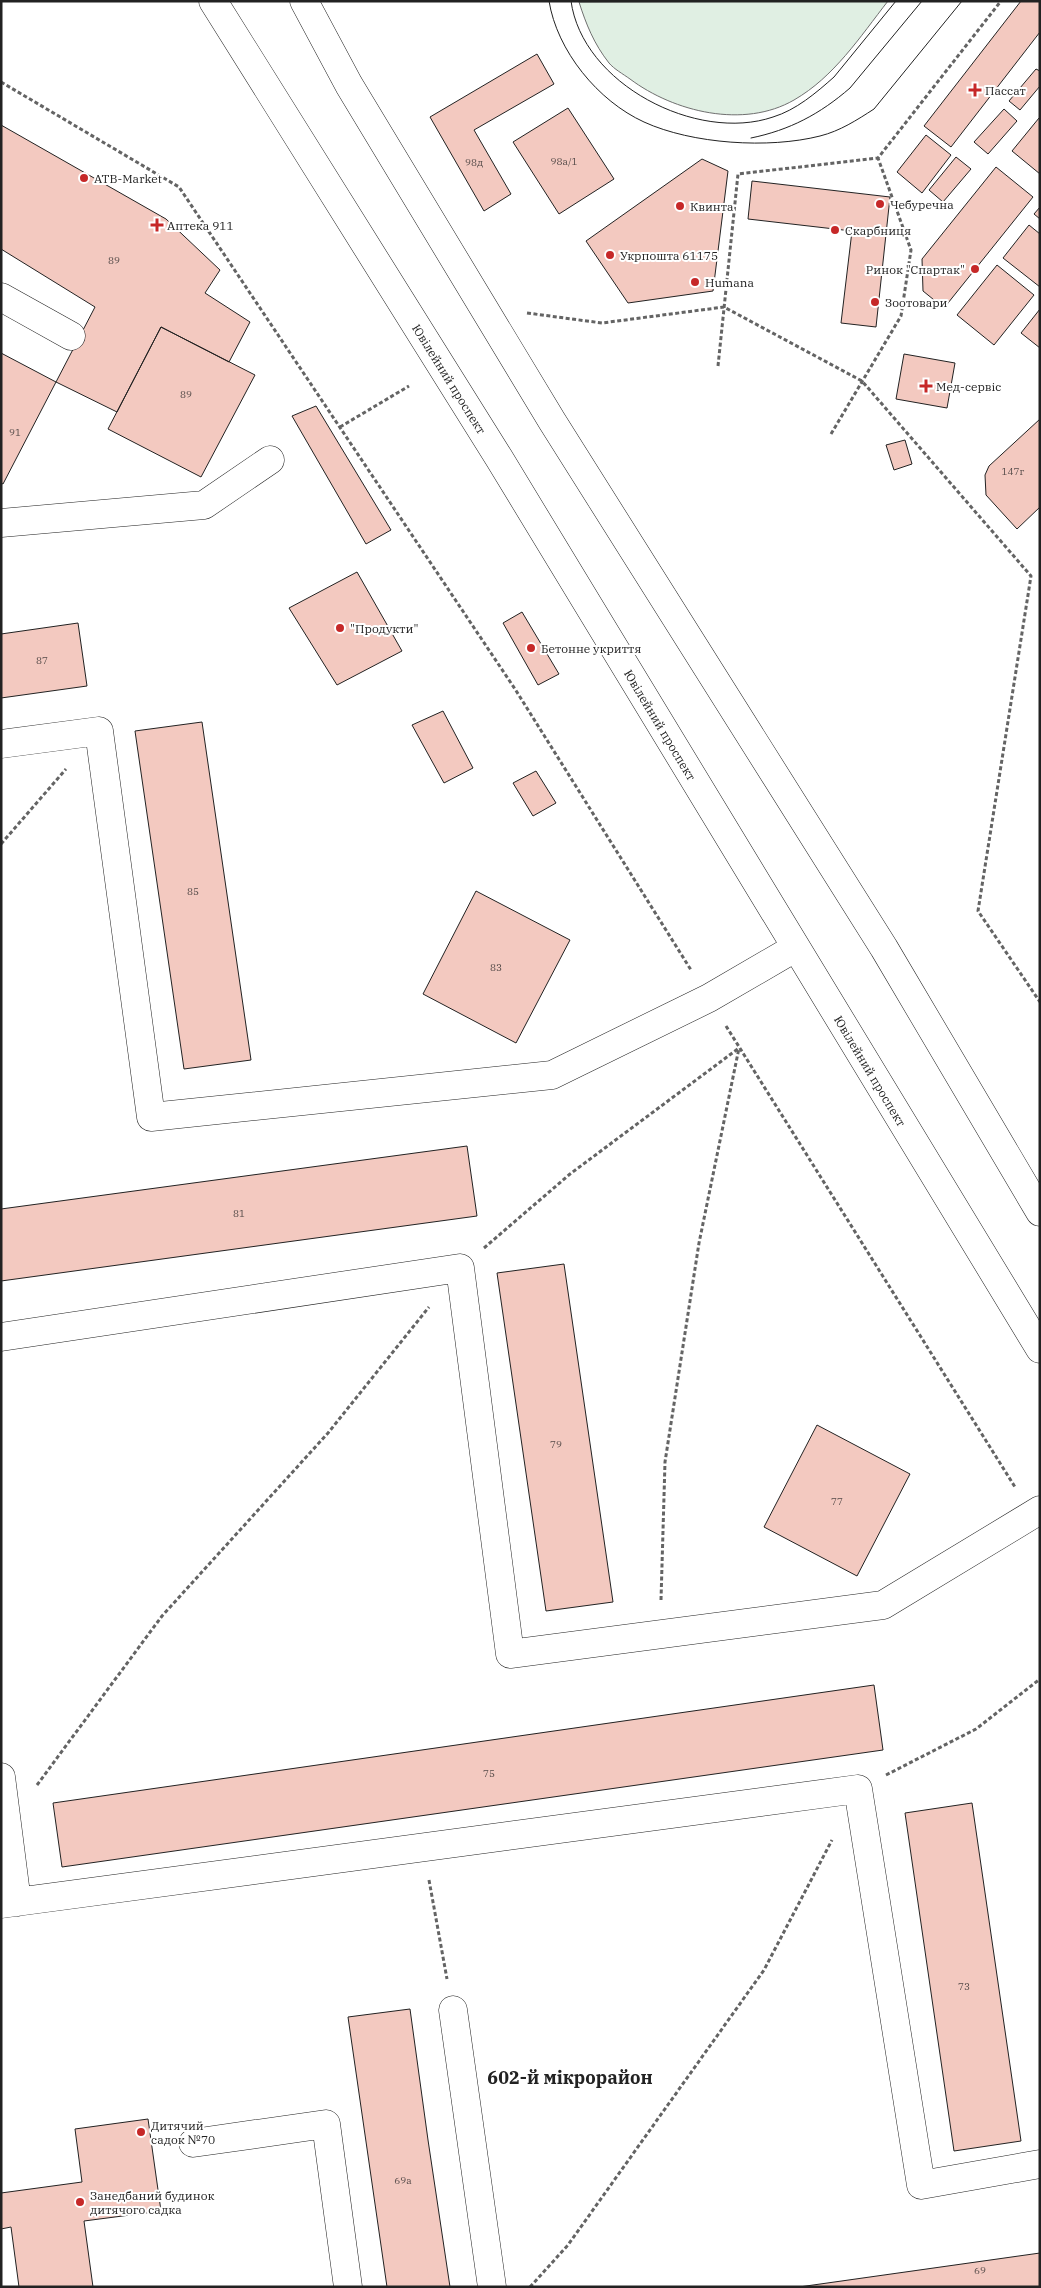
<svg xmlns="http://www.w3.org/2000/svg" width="1041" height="2288" font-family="'IBM Plex Serif',serif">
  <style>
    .green { fill: #e0efe3; stroke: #6f6f6f }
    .building { fill: #f3c9c0; stroke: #222 }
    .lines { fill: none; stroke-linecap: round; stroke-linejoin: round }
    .minor-casing { stroke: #222; stroke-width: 29 }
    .major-casing { stroke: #222; stroke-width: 29 }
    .path { stroke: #646464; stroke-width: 3; stroke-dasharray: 4 2.5; stroke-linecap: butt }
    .minor { stroke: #fff; stroke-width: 28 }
    .major { stroke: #fff; stroke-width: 28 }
    .tram { stroke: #222; stroke-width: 1 }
    .poi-dot { fill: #c62828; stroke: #fff; stroke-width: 2 }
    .labels { text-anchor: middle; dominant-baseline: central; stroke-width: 4; stroke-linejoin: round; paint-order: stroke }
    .number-label { font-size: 10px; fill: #564c4a }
    .poi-label { font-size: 12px; fill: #222; stroke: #fff; text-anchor: start }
    .street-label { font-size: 12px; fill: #222; stroke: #fff }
    .district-label { font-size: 18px; font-weight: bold; fill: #222; stroke: #fff }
  </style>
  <rect width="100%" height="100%" fill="#fff"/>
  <path class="green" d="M888,1c-28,36 -54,76 -94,99 -50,29 -120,12 -164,-21 -7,-5 -16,-10 -21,-16 -15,-19 -23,-39 -30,-61z"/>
  <path class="building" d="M1021,1h19v31l-89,115 -27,-21z
    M537,54l17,30 -80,46 37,64 -27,17 -54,-94z
    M1036,69l4,2v15l-20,24 -11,-9z
    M568,108l46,71 -55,35 -46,-72z
    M1004,109l13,12 -29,33 -14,-12z
    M1039,118h1v56l-28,-23z
    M1,125l165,94 54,51 -15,23 45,29 -21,40 -68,-35 -44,85 -61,-30 39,-75 -94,-58z
    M926,135l25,20 -29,38 -25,-21z
    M956,157l15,12 -28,33 -14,-12z
    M702,159l26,12 -15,120 -85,12 -42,-62z
    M996,167l37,30 -89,111 -21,-17 -1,-32z
    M752,181l138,16 -14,130 -35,-4 11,-92 -104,-12z
    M1040,207v12l-6,-5z
    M1029,225l11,9v53l-37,-29z
    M997,265l37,30 -40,50 -37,-30z
    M1040,309v39l-19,-15z
    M161,327l94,48 -54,102 -93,-48z
    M1,353l55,29 -53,102 -2,-1z
    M904,354l51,9 -8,45 -51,-9z
    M316,406l75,124 -25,14 -74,-128z
    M1040,419v88l-23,22 -31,-34 -1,-20 4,-9z
    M905,440l7,24 -18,6 -8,-25z
    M357,572l45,79 -65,34 -48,-77z
    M522,612l37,62 -21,11 -35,-62z
    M78,623l9,63 -86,12v-64z
    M443,711l30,57 -29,15 -32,-58z
    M202,722l49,338 -67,9 -49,-338z
    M536,771l20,32 -23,13 -20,-33z
    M476,891l94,49 -54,103 -93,-49z
    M467,1146l10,70 -476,65v-72z
    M564,1264l49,338 -67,9 -49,-338z
    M817,1425l93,49 -53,102 -93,-49z
    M874,1685l9,65 -821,117 -9,-64z
    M972,1803l49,338 -67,10 -49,-338z
    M410,2009l18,131 22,147h-63l-39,-270z
    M148,2119l13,92 -77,10 9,66h-74l-8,-60 -10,2v-36l81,-11 -7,-53z
    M1040,2253v34h-241z"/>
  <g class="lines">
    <g class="minor-casing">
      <path id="minor" d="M1,297l70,39
        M1,523l203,-18 66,-45
        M1,744l98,-13 52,386 401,-42 157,-77 86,-50
        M1,1337l459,-69 50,386 373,-49 157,-95
        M1,1777l16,125
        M1,1904l857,-115 63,396 119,-21
        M453,2010l39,277
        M193,2143l133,-19 22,163"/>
    </g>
    <g class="major-casing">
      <path id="major" d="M213,1l286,457 541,891
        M304,1l45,84 203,336 332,527 156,264"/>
    </g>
    <path class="path" d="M1,82l178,105 336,502 176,281
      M527,313l75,10 122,-16 138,74 169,195 -53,335 62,91
      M718,366l20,-192 140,-16 123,-157
      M340,427l69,-41
      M831,434l70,-118 10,-66 -33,-92
      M1,844l65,-75
      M726,1026l289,461
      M484,1248l86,-74 169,-126
      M661,1600l4,-138 34,-219 40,-195
      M886,1775l90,-46 64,-50
      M37,1785l125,-169 166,-183 101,-126
      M429,1880l18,99
      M530,2287l38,-42 196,-275 68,-130"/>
    <use href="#minor" class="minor"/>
    <use href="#major" class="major"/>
    <path class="tram" d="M549,1c8,50 49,100 95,121 48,22 125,27 176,14 20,-5 37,-16 54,-27l88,-108
      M571,1c11,83 126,142 202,116 23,-7 43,-24 61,-40l62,-76
      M751,138c39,-8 69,-24 99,-50l72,-87"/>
  </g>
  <g class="poi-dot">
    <path d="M972.5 82.5h5v5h5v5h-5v5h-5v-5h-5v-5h5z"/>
    <circle cx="84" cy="178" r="5"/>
    <circle cx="880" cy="204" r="5"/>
    <circle cx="680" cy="206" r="5"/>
    <path d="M154.5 217.5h5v5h5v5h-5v5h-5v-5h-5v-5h5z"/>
    <circle cx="835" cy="230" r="5"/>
    <circle cx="610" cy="255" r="5"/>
    <circle cx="975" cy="269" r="5"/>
    <circle cx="695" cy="282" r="5"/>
    <circle cx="875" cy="302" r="5"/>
    <path d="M923.5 378.5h5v5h5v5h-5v5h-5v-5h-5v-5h5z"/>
    <circle cx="340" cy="628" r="5"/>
    <circle cx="531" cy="648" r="5"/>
    <circle cx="141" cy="2132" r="5"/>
    <circle cx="80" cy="2202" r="5"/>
  </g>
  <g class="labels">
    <g class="number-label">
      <text x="564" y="161">98а/1</text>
      <text x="474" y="162">98д</text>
      <text x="114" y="260">89</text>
      <text x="186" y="394">89</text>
      <text x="15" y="432">91</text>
      <text x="1013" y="471">147г</text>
      <text x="42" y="660">87</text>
      <text x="193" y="891">85</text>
      <text x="496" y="967">83</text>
      <text x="239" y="1213">81</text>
      <text x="556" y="1444">79</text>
      <text x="837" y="1501">77</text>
      <text x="489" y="1773">75</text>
      <text x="964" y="1986">73</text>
      <text x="403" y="2180">69а</text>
      <text x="980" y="2270">69</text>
    </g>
    <g class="poi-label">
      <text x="985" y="90">Пассат</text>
      <text x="94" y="178">ATB-Market</text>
      <text x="890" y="204">Чебуречна</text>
      <text x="690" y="206">Квинта</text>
      <text x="167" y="225">Аптека 911</text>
      <text x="845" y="230">Скарбниця</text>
      <text x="620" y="255">Укрпошта 61175</text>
      <text x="965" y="269" text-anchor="end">Ринок "Спартак"</text>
      <text x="705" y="282">Humana</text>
      <text x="885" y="302">Зоотовари</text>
      <text x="936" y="386">Мед-сервіс</text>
      <text x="350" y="628">"Продукти"</text>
      <text x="541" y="648">Бетонне укриття</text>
      <text x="151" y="2125">Дитячий<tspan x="151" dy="14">садок №70</tspan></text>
      <text x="90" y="2195">Занедбаний будинок<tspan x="90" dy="14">дитячого садка</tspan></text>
    </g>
    <g class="street-label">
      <text transform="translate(449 379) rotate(58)">Ювілейний проспект</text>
      <text transform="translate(660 725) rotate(59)">Ювілейний проспект</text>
      <text transform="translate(870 1071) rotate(59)">Ювілейний проспект</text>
    </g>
    <g class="district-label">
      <text x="570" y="2077">602-й мікрорайон</text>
    </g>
  </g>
  <rect width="1041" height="2288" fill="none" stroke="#222222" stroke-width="5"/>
</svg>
